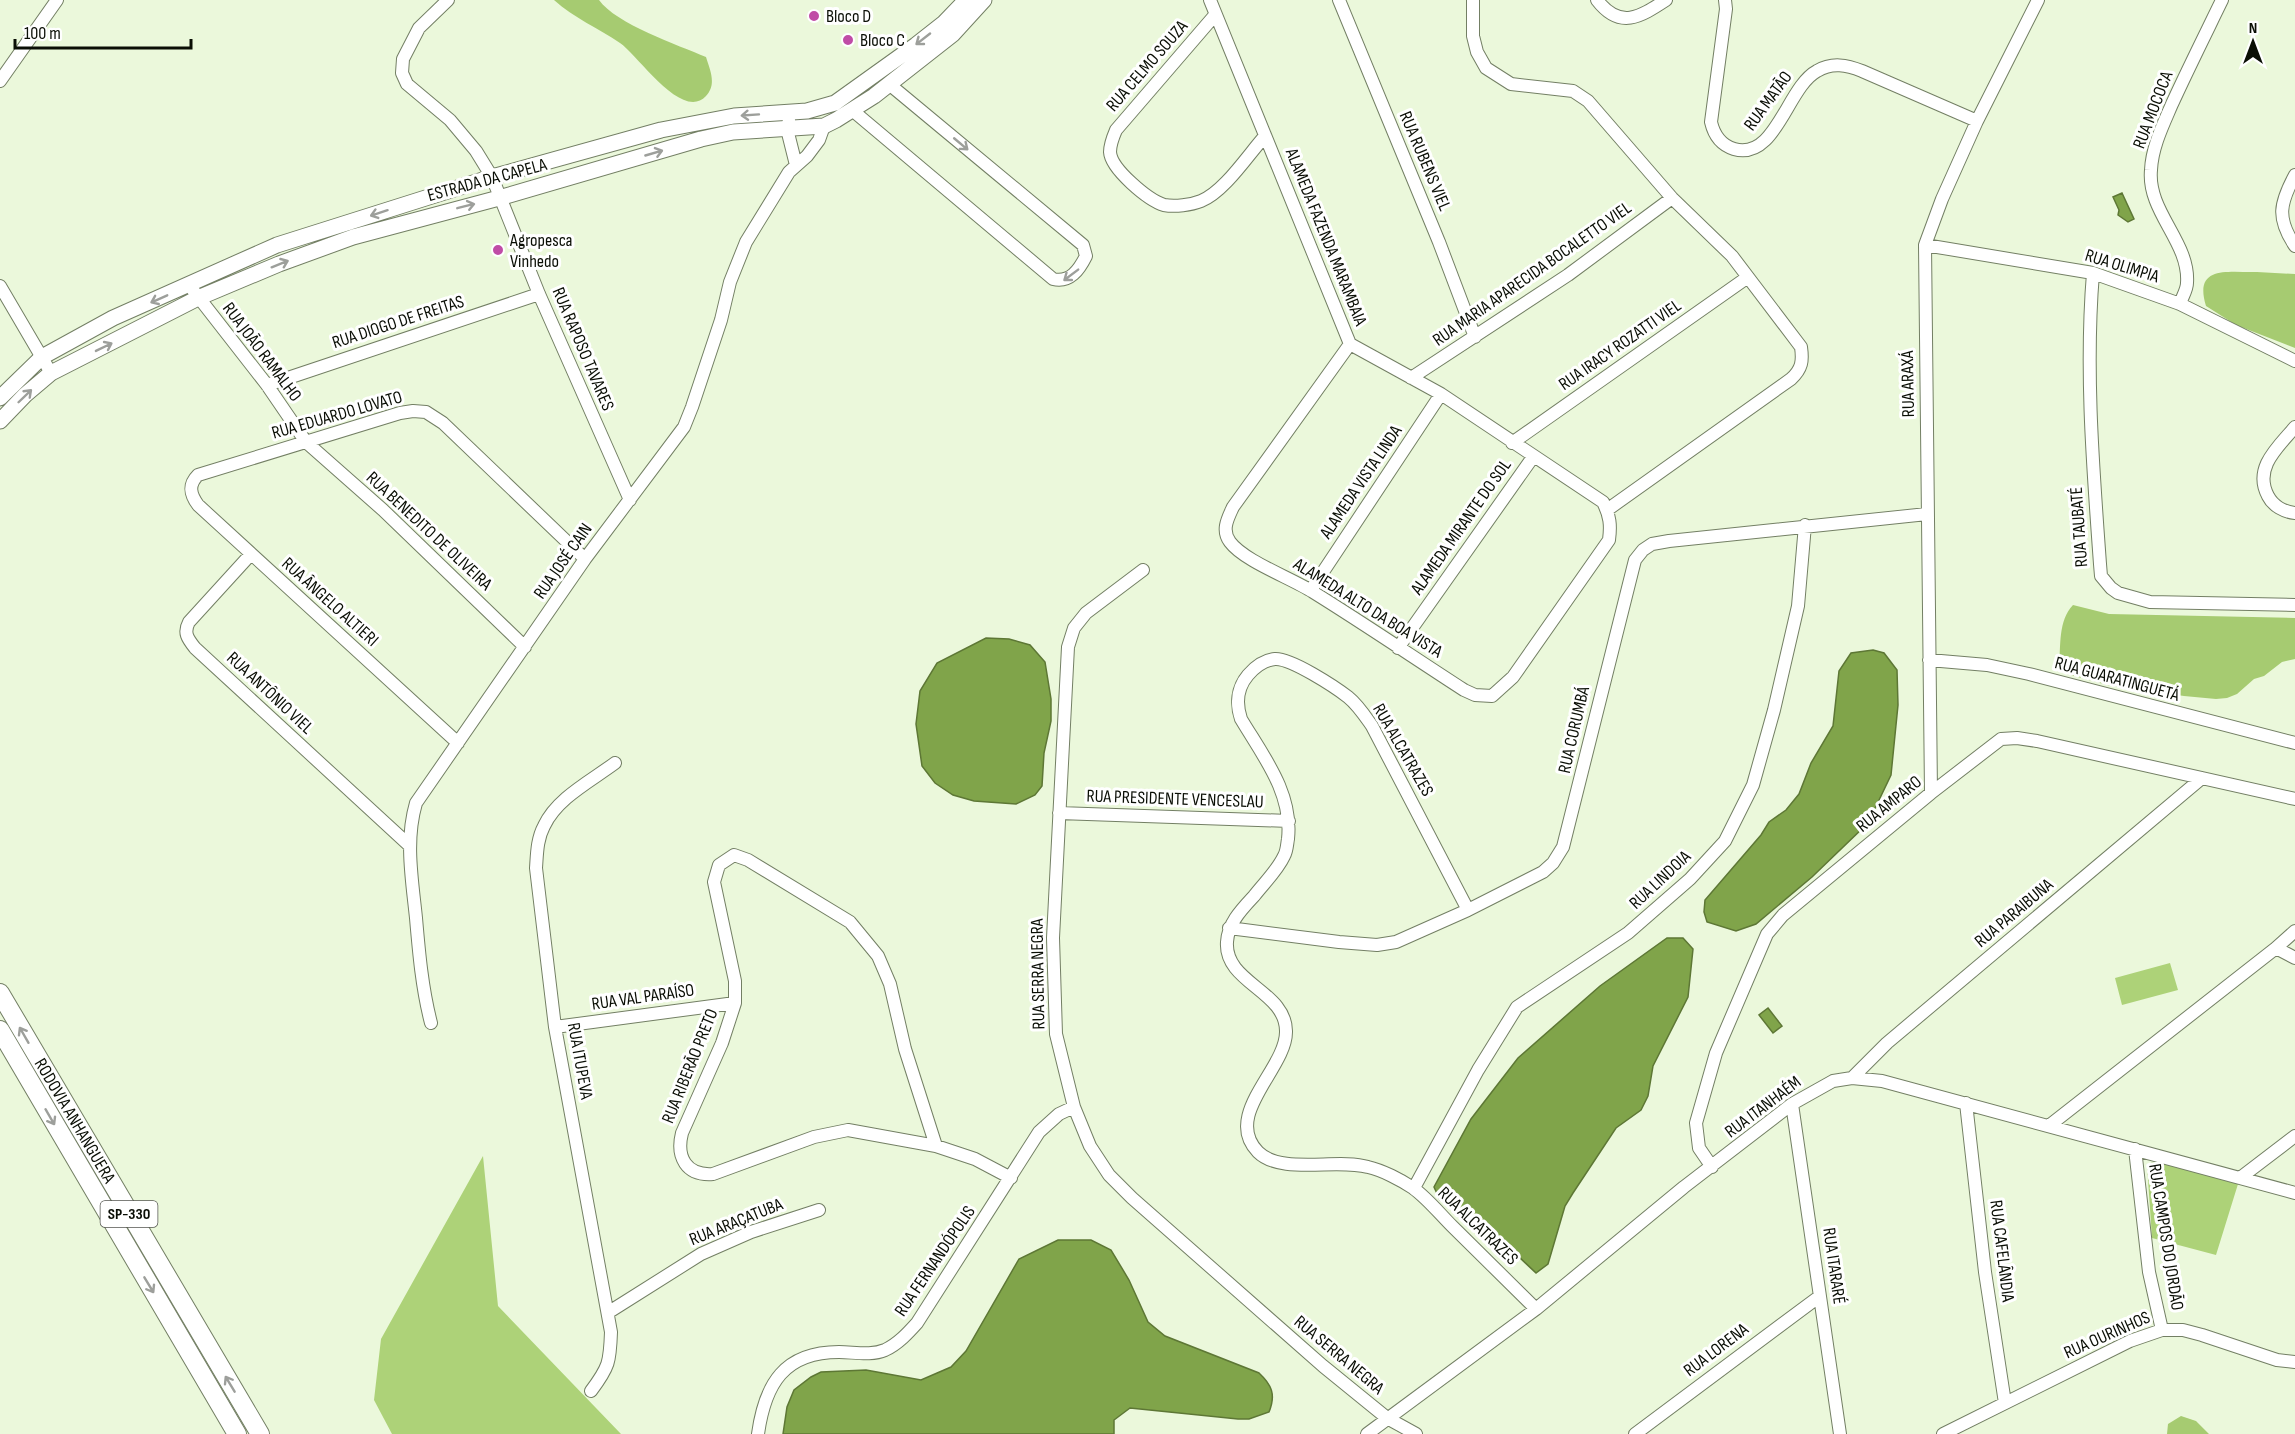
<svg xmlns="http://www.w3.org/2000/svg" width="2295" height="1434" font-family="'Sofia Sans Condensed',sans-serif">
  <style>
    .green { fill: #add278 }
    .forest { fill: #a6cb71 }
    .water { fill: #80a44a; stroke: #5d7735; stroke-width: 1.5 }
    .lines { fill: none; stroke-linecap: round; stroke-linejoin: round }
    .minor-casing { stroke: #737f64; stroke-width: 14 }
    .major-casing { stroke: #737f64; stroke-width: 17 }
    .highway-casing { stroke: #737f64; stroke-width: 20 }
    .minor { stroke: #fff; stroke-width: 12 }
    .major { stroke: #fff; stroke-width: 15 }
    .highway { stroke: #fff; stroke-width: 18 }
    .oneway { stroke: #9d9f9b }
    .poi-dot { fill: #c04ca6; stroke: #fff; stroke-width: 2 }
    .labels { text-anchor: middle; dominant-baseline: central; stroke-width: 6; stroke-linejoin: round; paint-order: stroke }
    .shield { fill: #fff; stroke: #545650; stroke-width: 1.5 }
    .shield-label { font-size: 16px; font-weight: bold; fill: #0a0e05 }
    .poi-label { font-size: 18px; fill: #0a0e05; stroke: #fff; text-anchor: start }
    .street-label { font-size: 18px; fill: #0a0e05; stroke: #fff }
  </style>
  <rect width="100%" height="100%" fill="#ebf8db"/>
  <path class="green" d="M2170,963l8,27 -56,15 -7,-27z
    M483,1156l15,150 123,128h-229l-18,-34 7,-61z
    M2152,1162h9l77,22 -22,71 -64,-17 -5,-73z"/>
  <path class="forest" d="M554,0h45c17,24 79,45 107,57 4,13 11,27 0,39 -24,26 -68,-41 -86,-53 -22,-15 -46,-25 -66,-43z
    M2257,272l38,2v74l-59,-23 -30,-19c-13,-42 24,-33 51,-34z
    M2073,605l36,9 186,4v41l-13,3 -18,14 -10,3 -17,15 -10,4 -11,1 -32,-3 -77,-11 -40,-11 -8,-7c2,-22 -1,-46 14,-62z
    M2181,1416l15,5 13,13h-42l1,-10z"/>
  <path class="water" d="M2122,193l12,26 -6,3 -10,-7 1,-5 -6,-13z
    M986,638l23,1 21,6 15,17 6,37v22l-7,32 -2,33 -7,9 -19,9 -42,-3 -21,-6 -18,-12 -13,-17 -6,-42 4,-33 17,-28z
    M1873,650l11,3 13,17 1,35 -7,70 -23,48 -56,54 -56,47 -20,7 -29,-9 -3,-10 1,-12 56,-65 8,-13 17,-12 13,-16 12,-31 22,-37 6,-55 12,-18z
    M1667,938h16l10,11 -5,48 -35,69 -5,30 -7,14 -25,18 -43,65 -8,13 -17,58 -12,9c-30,-28 -58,-57 -96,-73l-6,-13 37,-68 47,-61 82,-72z
    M1768,1008l14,18 -9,7 -14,-18z
    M1058,1240h33l20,10 18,30 19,42 17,14 94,37c13,12 17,22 10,39l-20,7h-11l-108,-11 -16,12v14h-331l4,-27 7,-17 17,-13 10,-5 45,-2 55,10 30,-13 15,-16 53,-92z"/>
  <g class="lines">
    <g class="minor-casing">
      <path id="minor" d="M448,0l-29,28 -16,31 -1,14 5,11 43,36 26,31 16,26 47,117 91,206
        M1210,0l140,344 91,50 162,108c7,14 8,23 6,38l-96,137 -21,19 -17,-1 -11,-5c-51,-33 -101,-67 -151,-98 -22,-14 -69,-31 -83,-50 -9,-12 -2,-24 3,-35l117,-163
        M1339,0l100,242 36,95
        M1473,0v36l4,16 9,16 25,16 62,7 15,10 84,97 60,58 69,91c2,14 1,22 -10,32l-184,131
        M1597,0c23,30 43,17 69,0
        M1725,0l1,9 -15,113c3,13 10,23 23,27 42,12 53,-62 83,-78 15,-9 30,-6 45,0l115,50
        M1215,15l-99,115c-3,7 -6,14 -6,22 1,17 38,48 54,53 11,2 27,0 37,-4 23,-9 47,-46 64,-65
        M0,81l57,-81
        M852,110l201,169c17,4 26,-9 33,-23l-3,-11 -194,-161
        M789,120l-2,9 9,36
        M2295,175c-15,28 -19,43 0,71
        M1925,245l168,28 87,31 115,57
        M2093,273c-8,97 0,194 7,291l1,12 10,12 7,5 32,9 145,3
        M189,285l78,100 39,57 77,68 142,137
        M0,286l51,87
        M2180,304c2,-7 7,-14 7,-21 3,-41 -40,-71 -36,-113 1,-23 12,-45 21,-66 16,-35 33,-69 50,-104
        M1411,378l157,-103 104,-77
        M267,385l272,-91
        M2295,427c-17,20 -42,41 -27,69 5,10 16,16 27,17
        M1512,443l236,-166
        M251,554l-62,68c-6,11 -1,17 6,26l215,198
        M1143,570l-57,43 -12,15 -6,19 -15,291 3,96 18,73 16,39 19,29 23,23 191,168 64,52 29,16
        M1311,590l130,-196
        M1398,648l135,-191
        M1929,660l58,5 42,9 266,69
        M458,743l-260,-238c-8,-11 -10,-20 0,-30l202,-62 13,-2 13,1 17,11 142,136
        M1931,793l-6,-548 17,-46 35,-78 61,-121
        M1059,813l230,8
        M1468,910l-96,-184c-7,-10 -14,-21 -24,-29 -13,-10 -57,-39 -73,-38 -11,1 -20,8 -27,16 -11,13 -12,29 -7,44 22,37 52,74 47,120 -1,5 -1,12 -4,17 -7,15 -20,27 -30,40 -12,13 -26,27 -27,46 -3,41 60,49 59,90 0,37 -64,83 -28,120 23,23 79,6 110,15 14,3 33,13 45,21 14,10 27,26 39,38 28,28 56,55 84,83
        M1229,928l110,14 38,3 19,-3 72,-32 75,-38 10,-9 10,-16 72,-287 8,-10 9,-6 17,-3 258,-27
        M2276,948l19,10
        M431,1023c-9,-35 -12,-70 -15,-105 -4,-39 -11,-77 0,-115l169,-244 99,-132 8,-20 29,-87 9,-38 16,-40 43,-70 18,-16 12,-16 5,-14
        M555,1027l180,-24
        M1852,1078l35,-35 315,-265
        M1966,1103l19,169 20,131
        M1792,1104l48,330
        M2050,1125l226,-177 19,-17
        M936,1146l-31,-97 -15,-65 -12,-28 -28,-34 -102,-62 -14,-5 -15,10 -5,17 21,99v22l-13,40 -40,90c-6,24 4,43 31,41l101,-37 34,-7 88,16 39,13 36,19
        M2135,1149l14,123 13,58
        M1712,1167l-13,-19 -3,-25 20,-70 51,-119 16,-19 148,-122 70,-54 16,-1 20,3 258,58
        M2240,1178l55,-42
        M1414,1188l64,-118 39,-63 111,-74 62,-54 35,-38 28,-56 21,-75 24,-104 7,-81
        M609,1312l92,-58 50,-22 68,-22
        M591,1391c18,-24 19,-29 20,-59l-56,-305 -19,-159c1,-14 1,-29 8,-42 13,-28 47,-45 71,-63
        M758,1434c7,-50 26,-82 81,-82 15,0 32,4 46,-2 13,-6 23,-17 32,-27l122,-191 20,-18 15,-7
        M1367,1434l169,-125 148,-122 108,-83 41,-23 19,-3 30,3 413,112
        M1635,1434l185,-138
        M1943,1434l187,-93 32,-11h21l19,5 75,25 18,2"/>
    </g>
    <g class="major-casing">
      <path id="major" d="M0,398l42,-41 71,-39 164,-73 215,-68 169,-47 73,-14 73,-5 28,-8 81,-58 28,-22 22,-23
        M0,421l25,-26 26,-22 147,-75 81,-34 74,-27 146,-39 202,-59 32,-7 91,-6 12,-6 38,-24 79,-62 31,-34"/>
    </g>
    <g class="highway-casing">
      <g id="highway">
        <path id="s1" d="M0,993l260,441"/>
        <path d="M0,1030l237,404"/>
      </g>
    </g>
    <use href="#minor" class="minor"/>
    <use href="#major" class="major"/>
    <use href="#highway" class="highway"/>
  </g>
  <defs><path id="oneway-shaft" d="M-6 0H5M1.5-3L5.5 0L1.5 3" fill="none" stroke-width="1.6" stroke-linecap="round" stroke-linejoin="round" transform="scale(1.5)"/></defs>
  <g class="oneway">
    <use href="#oneway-shaft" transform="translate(923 39) rotate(142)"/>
    <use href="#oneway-shaft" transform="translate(750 115) rotate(176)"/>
    <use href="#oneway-shaft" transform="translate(961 144) rotate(40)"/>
    <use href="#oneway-shaft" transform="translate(654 153) rotate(-16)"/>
    <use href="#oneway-shaft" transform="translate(466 206) rotate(-14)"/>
    <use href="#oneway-shaft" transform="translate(379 213) rotate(162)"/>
    <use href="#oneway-shaft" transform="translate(280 264) rotate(-22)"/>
    <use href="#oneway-shaft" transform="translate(1071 275) rotate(143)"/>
    <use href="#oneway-shaft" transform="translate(159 299) rotate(156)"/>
    <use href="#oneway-shaft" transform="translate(104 347) rotate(-26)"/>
    <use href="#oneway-shaft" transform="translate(25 396) rotate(-44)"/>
    <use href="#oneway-shaft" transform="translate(24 1035) rotate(-120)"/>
    <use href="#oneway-shaft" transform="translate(50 1117) rotate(60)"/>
    <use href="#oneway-shaft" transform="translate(149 1285) rotate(59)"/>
    <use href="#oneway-shaft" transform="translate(230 1384) rotate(-121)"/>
  </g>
  <g class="poi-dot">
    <circle cx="814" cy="16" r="6"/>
    <circle cx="848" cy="40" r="6"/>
    <circle cx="498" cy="250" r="6"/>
  </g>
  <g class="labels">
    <rect class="shield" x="100.5" y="1201" width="57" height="26" rx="4.5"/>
    <g class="shield-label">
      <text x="129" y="1214">SP-330</text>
    </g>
    <g class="poi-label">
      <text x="826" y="16">Bloco D</text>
      <text x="860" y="40">Bloco C</text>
      <text x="510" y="240">Agropesca<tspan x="510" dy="21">Vinhedo</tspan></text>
    </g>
    <g class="street-label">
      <text transform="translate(1147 66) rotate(-49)">RUA CELMO SOUZA</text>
      <text transform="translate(1768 101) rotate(-54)">RUA MATÃO</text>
      <text transform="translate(2153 110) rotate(-69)">RUA MOCOCA</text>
      <text transform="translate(1425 161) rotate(67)">RUA RUBENS VIEL</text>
      <text transform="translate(487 180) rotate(-15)">ESTRADA DA CAPELA</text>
      <text transform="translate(1326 237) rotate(68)">ALAMEDA FAZENDA MARAMBAIA</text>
      <text transform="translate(2122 266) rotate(17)">RUA OLIMPIA</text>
      <text transform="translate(1532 274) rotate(-35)">RUA MARIA APARECIDA BOCALETTO VIEL</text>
      <text transform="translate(398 322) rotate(-18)">RUA DIOGO DE FREITAS</text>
      <text transform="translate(1620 345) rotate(-35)">RUA IRACY ROZATTI VIEL</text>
      <text transform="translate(583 349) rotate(67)">RUA RAPOSO TAVARES</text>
      <text transform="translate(262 352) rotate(53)">RUA JOÃO RAMALHO</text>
      <text transform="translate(1908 384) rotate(-91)">RUA ARAXÁ</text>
      <text transform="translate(337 415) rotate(-16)">RUA EDUARDO LOVATO</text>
      <text transform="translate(1361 482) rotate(-56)">ALAMEDA VISTA LINDA</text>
      <text transform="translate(1461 527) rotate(-55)">ALAMEDA MIRANTE DO SOL</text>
      <text transform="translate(2079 527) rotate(-94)">RUA TAUBATÉ</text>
      <text transform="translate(429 531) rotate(43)">RUA BENEDITO DE OLIVEIRA</text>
      <text transform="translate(563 561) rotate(-55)">RUA JOSÉ CAIN</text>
      <text transform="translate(330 602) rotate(42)">RUA ÂNGELO ALTIERI</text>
      <text transform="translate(1368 608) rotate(32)">ALAMEDA ALTO DA BOA VISTA</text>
      <text transform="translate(2117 679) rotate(15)">RUA GUARATINGUETÁ</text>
      <text transform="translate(270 693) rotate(43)">RUA ANTÔNIO VIEL</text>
      <text transform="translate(1574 730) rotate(-77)">RUA CORUMBÁ</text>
      <text transform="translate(1403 750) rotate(60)">RUA ALCATRAZES</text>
      <text transform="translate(1175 799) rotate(2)">RUA PRESIDENTE VENCESLAU</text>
      <text transform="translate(1889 804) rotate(-39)">RUA AMPARO</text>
      <text transform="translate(1660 880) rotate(-43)">RUA LINDOIA</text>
      <text transform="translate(2014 913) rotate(-40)">RUA PARAIBUNA</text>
      <text transform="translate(1038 974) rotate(-91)">RUA SERRA NEGRA</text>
      <text transform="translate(643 997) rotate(-8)">RUA VAL PARAÍSO</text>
      <text transform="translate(580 1061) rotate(80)">RUA ITUPEVA</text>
      <text transform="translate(690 1066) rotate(-68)">RUA RIBERÃO PRETO</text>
      <text transform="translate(1763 1107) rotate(-37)">RUA ITANHAÉM</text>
      <text stroke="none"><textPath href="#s1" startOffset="148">RODOVIA ANHANGUERA</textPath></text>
      <text transform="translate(736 1222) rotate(-22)">RUA ARAÇATUBA</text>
      <text transform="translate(1478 1226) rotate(44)">RUA ALCATRAZES</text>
      <text transform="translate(2166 1237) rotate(81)">RUA CAMPOS DO JORDÃO</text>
      <text transform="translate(2002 1251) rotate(83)">RUA CAFELÂNDIA</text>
      <text transform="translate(935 1261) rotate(-56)">RUA FERNANDÓPOLIS</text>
      <text transform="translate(1834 1266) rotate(82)">RUA ITARARÉ</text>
      <text transform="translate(2107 1335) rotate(-24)">RUA OURINHOS</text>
      <text transform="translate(1716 1350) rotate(-37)">RUA LORENA</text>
      <text transform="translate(1339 1355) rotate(40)">RUA SERRA NEGRA</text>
    </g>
  </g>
  <g transform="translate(2253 42)" stroke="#ffffff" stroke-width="4.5" paint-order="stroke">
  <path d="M0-4.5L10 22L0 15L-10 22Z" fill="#0a0e05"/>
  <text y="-9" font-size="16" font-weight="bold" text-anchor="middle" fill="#0a0e05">N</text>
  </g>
  <path d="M15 39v9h176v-9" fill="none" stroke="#0a0e05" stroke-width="3"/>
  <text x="24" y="39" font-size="18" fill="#0a0e05" stroke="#ffffff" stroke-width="4.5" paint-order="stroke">100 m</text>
</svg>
